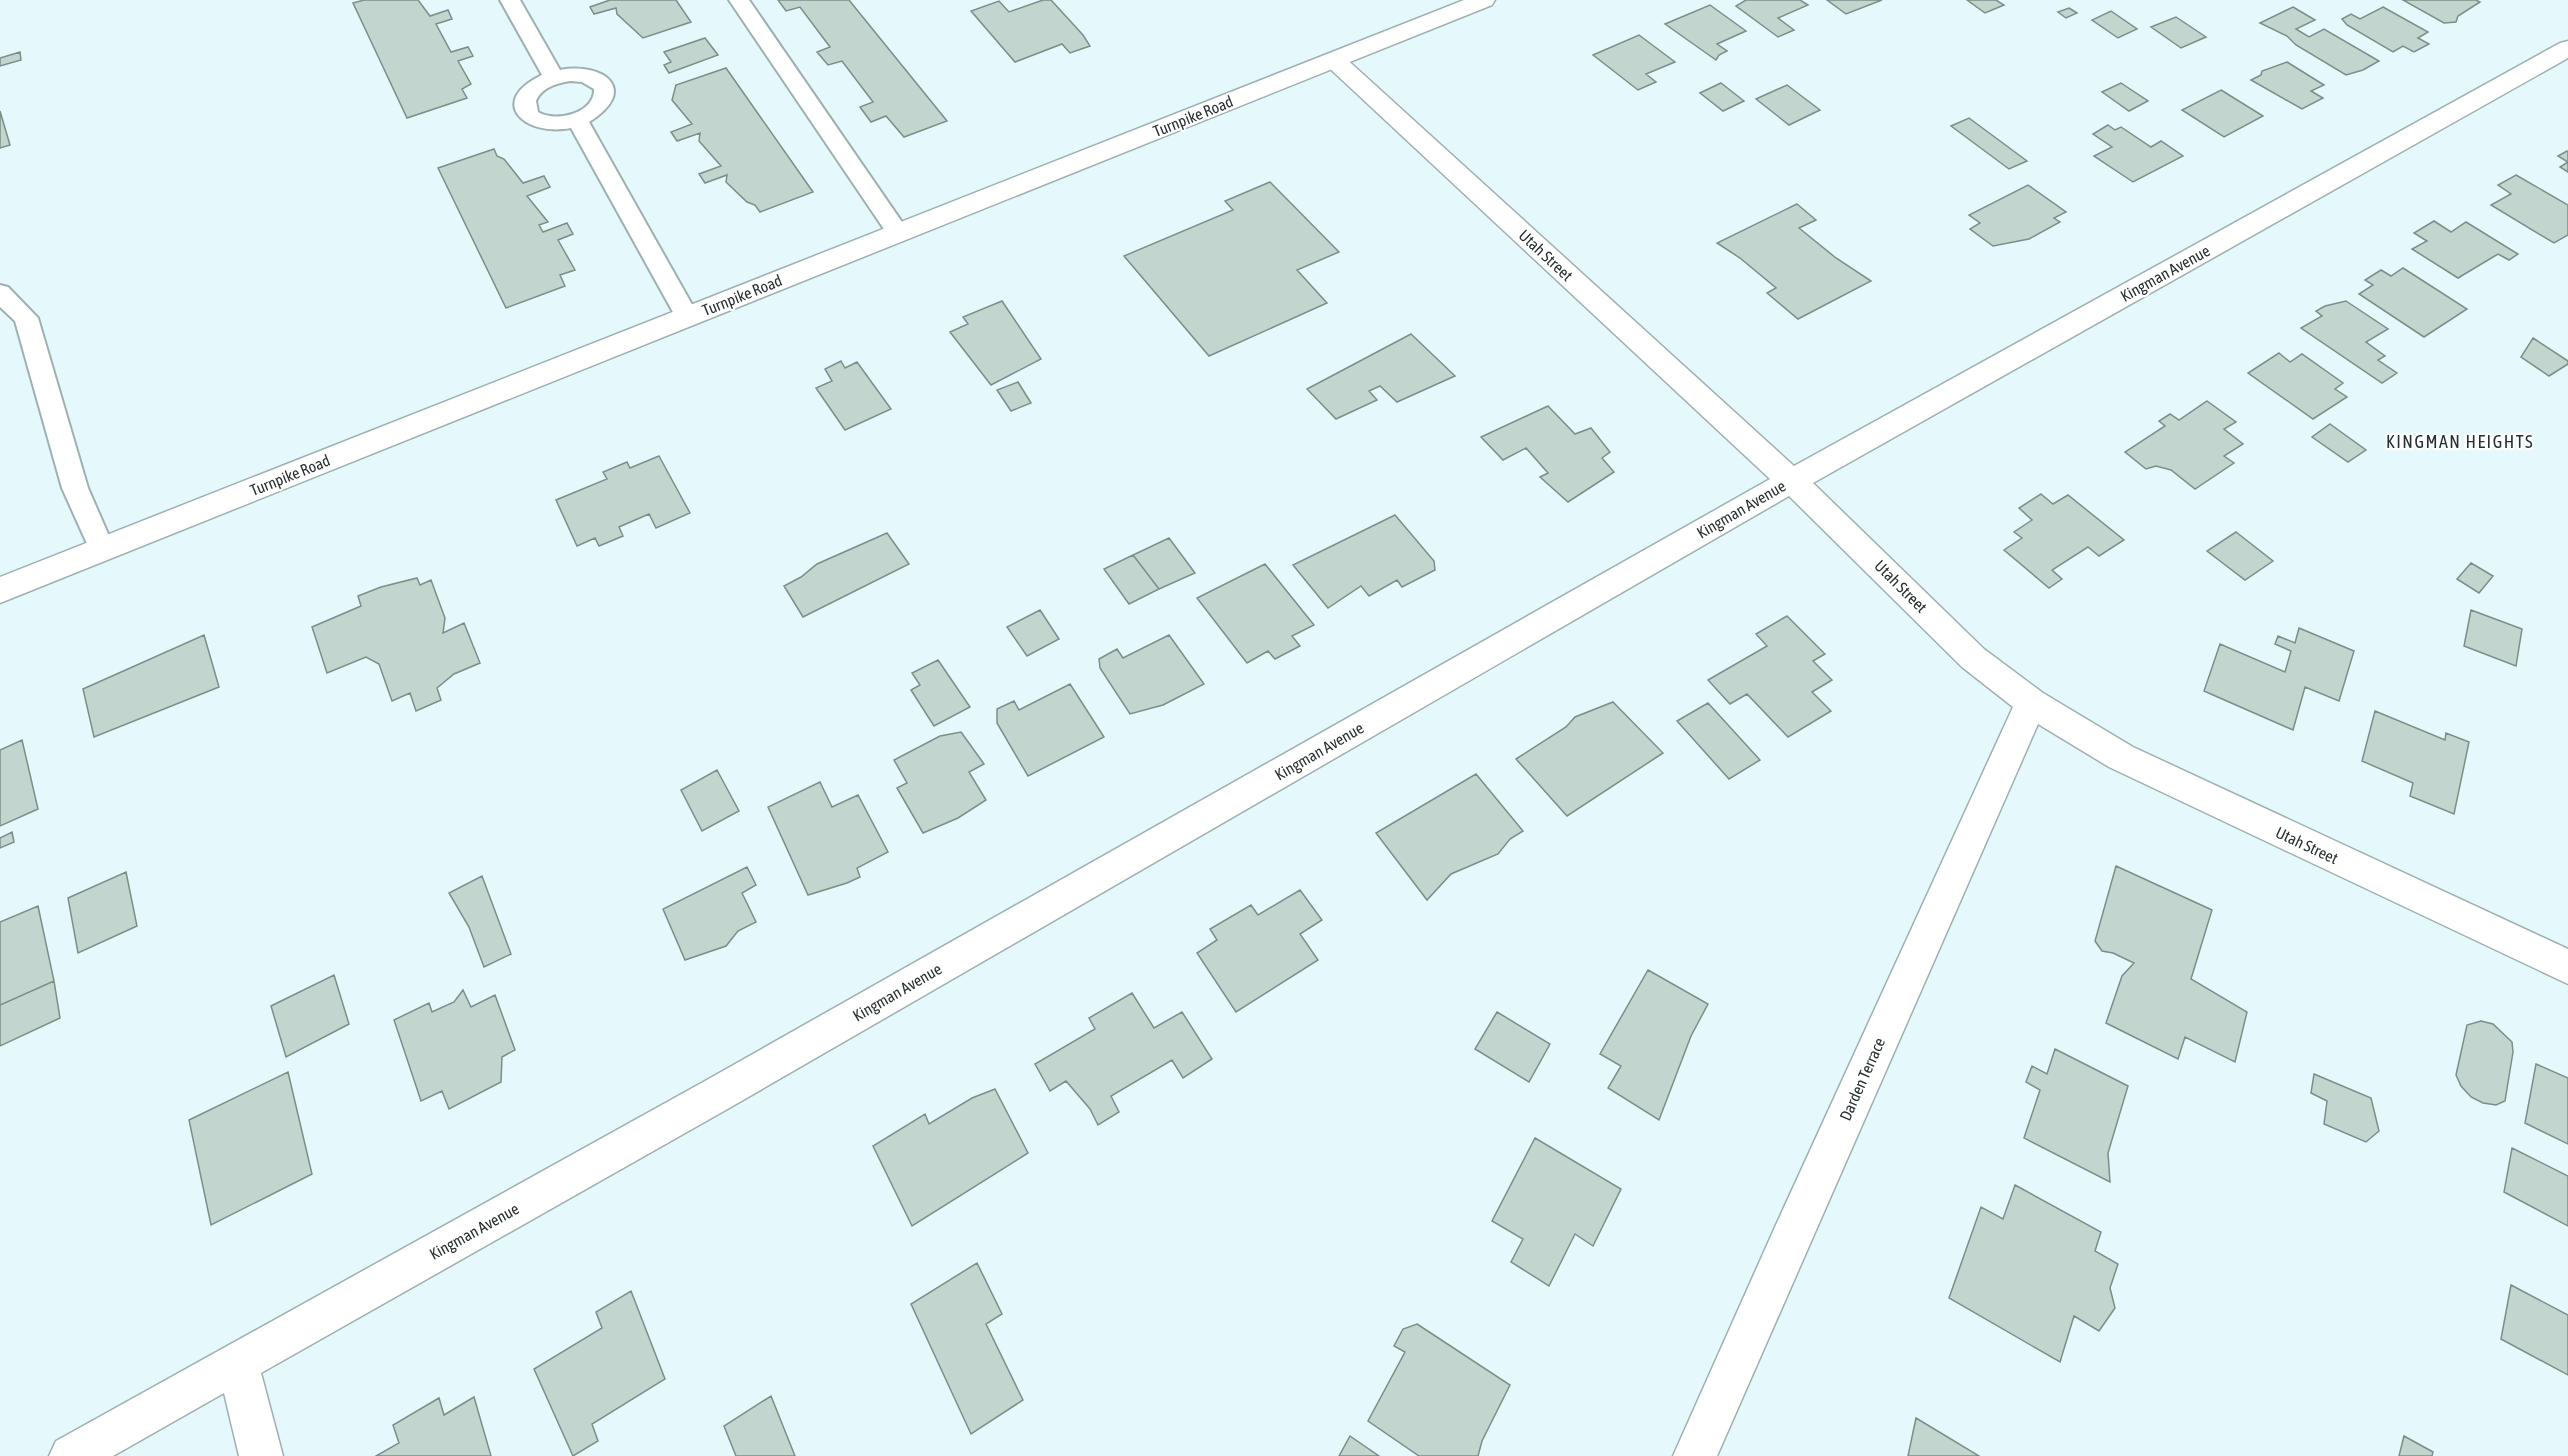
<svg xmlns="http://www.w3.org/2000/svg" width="2568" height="1456" font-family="'Asap Condensed',sans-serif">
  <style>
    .building { fill: #c2d5cf; stroke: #7c8e88; stroke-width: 1.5 }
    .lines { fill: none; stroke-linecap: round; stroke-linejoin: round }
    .lane-casing { stroke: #9db0b2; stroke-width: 4 }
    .street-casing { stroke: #9db0b2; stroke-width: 3 }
    .secondary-casing { stroke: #9db0b2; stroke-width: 3 }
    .lane { fill: #fff; fill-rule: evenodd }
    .street { fill: #fff; fill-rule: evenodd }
    .secondary { fill: #fff; fill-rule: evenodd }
    .labels { text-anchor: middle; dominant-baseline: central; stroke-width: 4.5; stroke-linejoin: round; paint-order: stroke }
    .street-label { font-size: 16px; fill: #283031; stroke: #fff }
    .neighbourhood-label { font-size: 18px; letter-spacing: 1.5px; fill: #213133; stroke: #fff }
  </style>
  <rect width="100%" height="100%" fill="#e5f9fc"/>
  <path class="building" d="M364,0h54l12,16 18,-6 4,9 -16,5 15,28 17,-5 5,9 -15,5 13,23 -9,5 5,9 -60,20 -54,-115z
    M610,0h66l15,22 -48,16 -26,-24 -1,-6 -22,6 -4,-7z
    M778,0h71l98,121 -43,16 -18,-21 -15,6 -11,-15 13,-5 -31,-41 -14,4 -11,-13 13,-5 -30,-40 -14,4z
    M1043,0h8l32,35 7,11 -20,7 -8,-9 -47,18 -44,-51 28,-10 10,11z
    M1746,0h54l8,5 -30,13 16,12 -16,7 -42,-31z
    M1827,0h55l-36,14z
    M1967,0h29l8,5 -19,8z
    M2403,0h73l4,2 -22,14 -2,6 -12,1z
    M1710,5l36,26 -29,13 10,7 -8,4 -3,5 -51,-36z
    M2293,7l22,13 -19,9 13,8 15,-8 55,32 -16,9 -17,5 -50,-30 -9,-9 -27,-13z
    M2383,7l45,25 -10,6 11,6 -15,8 -11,-6 -10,6 -46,-27 -5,-6 9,-5 9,5z
    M2069,8l8,5 -11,5 -8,-6z
    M2111,11l26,18 -19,9 -26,-18z
    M2176,17l30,20 -25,11 -30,-21z
    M1639,35l36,27 -29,12 10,8 -18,8 -45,-35z
    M705,38l13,17 -49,18 -5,-8 7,-3 -7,-10z
    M20,52l1,8 -21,6v-8z
    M2287,62l37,23 -13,6 12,7 -21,11 -51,-29 10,-5 1,-4z
    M726,68l87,124 -53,20 -5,-7 -8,-3 -21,-20 1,-7 -22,8 -6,-9 22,-8 -22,-25 1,-8 -23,8 -6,-9 21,-8 -20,-24 4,-15z
    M1721,83l23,18 -21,10 -23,-18z
    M2121,83l27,18 -19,10 -27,-19z
    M1787,85l33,25 -31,15 -33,-26z
    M2221,90l42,26 -39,21 -42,-27z
    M0,111l10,34 -10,3z
    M1969,118l58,43 -18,8 -58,-43z
    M2108,125l7,5 6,-3 30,20 10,-6 22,15 -50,26 -39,-26 18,-9 -19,-13z
    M494,149l3,7 7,3 19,24 21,-7 6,11 -23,9 21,26 -9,3 4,7 24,-9 6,11 -15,6 17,30 -15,5 5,11 -59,22 -68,-140z
    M2567,151l1,1v20l-8,-5 8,-5 -10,-6z
    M2516,175l52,30v30l-14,8 -63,-38 20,-11 -13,-9z
    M1270,182l69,70 -42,18 30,33 -118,53 -85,-100 109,-46 -8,-9z
    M2028,185l38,27 -12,6 6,4 -31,17 -36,7 -23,-17 10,-6 -11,-8z
    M1797,204l19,16 -17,8 37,30 35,23 -73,38 -31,-26 9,-5 -36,-30 -23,-15z
    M2434,221l17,11 15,-10 52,32 -9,6 -11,-6 -40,24 -46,-29 15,-8 -13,-8z
    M2403,268l64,41 -43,28 -65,-43 14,-9 -8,-5 16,-10 10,6z
    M1002,301l39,58 -50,26 -41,-53 18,-8 -5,-7z
    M2346,301l42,28 -22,13 19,14 -7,4 19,13 -15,10 -81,-55 21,-12 -6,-5 9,-5z
    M1411,334l44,42 -58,26 -17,-16 -11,5 8,9 -41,19 -29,-30z
    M2533,338l35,23v3l-19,12 -28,-19z
    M2279,353l11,9 12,-8 41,29 -8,6 12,8 -34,22 -65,-46z
    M841,361l4,7 12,-6 34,47 -46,21 -29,-42 16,-7 -7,-12z
    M1018,382l13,21 -20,8 -14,-21z
    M2207,401l29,21 -12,7 19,15 -19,12 10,7 -39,26 -24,-19 -15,-4 -10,3 -21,-17 40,-26 -6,-5 11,-7 9,6z
    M1548,406l27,28 16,-6 19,24 -8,6 12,14 -46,30 -28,-25 8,-4 -22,-25 -23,12 -22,-23z
    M2330,424l36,26 -18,12 -36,-25z
    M659,456l31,57 -34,15 -7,-14 -30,13 4,9 -24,10 -4,-8 -18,8 -21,-46 51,-21 -4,-7 24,-10 3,6z
    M2041,494l12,10 15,-9 56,45 -25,16 -11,-9 -36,23 10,9 -13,9 -45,-38 18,-12 -8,-6 18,-12 -13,-12z
    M1395,515l39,46 1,9 -33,17 -5,-7 -28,16 -8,-10 -33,22 -35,-43z
    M2236,532l37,29 -28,19 -38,-29z
    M887,533l22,31 -106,53 -19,-31 17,-9 16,-13z
    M1169,538l26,35 -36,16 -26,-34z
    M1133,555l26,34 -30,15 -25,-35z
    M2471,563l22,13 -14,17 -22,-14z
    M1265,564l49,61 -22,11 8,10 -25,13 -7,-8 -21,12 -50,-65z
    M417,578l3,7 11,-5 14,38 -2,15 21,-10 16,40 -26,11 -17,14 4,12 -25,11 -6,-18 -18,8 -13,-37 -13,-7 -39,16 -15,-46 49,-21 -3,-10 23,-9z
    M1040,610l19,29 -32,17 -20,-29z
    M2471,610l51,19 -6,37 -52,-20z
    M1787,616l38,38 -12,7 19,19 -20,12 19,19 -43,26 -41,-43 -17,10 -22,-24 59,-34 -11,-12z
    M2299,628l55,23 -15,50 -34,-14 -12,43 -89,-39 16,-47 65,28 6,-21 -16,-7 3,-8 17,7z
    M204,635l15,52 -125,50 -11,-48z
    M1169,635l35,49 -41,21 -33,9 -30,-46 -1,-9 18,-10 6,9z
    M938,660l32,47 -36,19 -23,-36 9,-5 -8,-12z
    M1070,684l34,53 -76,39 -31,-53v-14l17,-8 5,9z
    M1613,702l50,51 -96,63 -51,-57 50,-32 9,-10z
    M1708,703l52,57 -31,19 -52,-58z
    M2375,711l70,29 1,-7 23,9 -15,72 -44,-18 3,-13 -51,-22z
    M961,732l23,32 -15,8 17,28 -28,18 -35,15 -26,-45 10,-5 -13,-23 46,-24z
    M22,740l16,69 -38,17v-76z
    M717,770l22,41 -37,20 -21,-41z
    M1476,774l47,57 -13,8 -12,15 -47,20 -24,26 -51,-67z
    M820,782l12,25 26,-12 30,57 -31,16 3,9 -13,6 -39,12 -40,-88z
    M12,832l2,10 -14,6v-10z
    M2116,866l96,44 -21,69 56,33 -12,50 -50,-25 -7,22 -72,-36 16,-47 12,-13 -21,-10 -11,-2 -7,-10z
    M747,867l9,18 -14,8 14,29 -18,9 -12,15 -41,14 -22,-51z
    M126,872l11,54 -59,27 -10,-55z
    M482,876l29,78 -27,13 -15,-40 -20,-34z
    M1300,890l22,30 -22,14 18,26 -82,52 -39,-59 20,-13 -7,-11 41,-24 7,10z
    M38,906l16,75 -54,24v-83z
    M1648,970l60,34 -17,32 -32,84 -51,-32 13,-22 -21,-12z
    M334,975l15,49 -63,33 -15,-51z
    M54,981l6,37 -60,28v-41z
    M463,990l8,17 24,-12 20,55 -13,7 -1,25 -52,27 -7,-18 -21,10 -27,-81 35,-17 3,9 22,-10z
    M1132,993l22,35 28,-16 30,47 -29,19 -11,-18 -61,36 8,16 -21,13 -8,-16 -24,-28 -16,10 -15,-27 60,-35 -6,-11z
    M1497,1012l53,32 -21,38 -54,-33z
    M2481,1021l12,3 19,18 1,10 -8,49 -9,4 -13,-2 -12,-6 -10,-11 -5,-11 11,-50z
    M2055,1049l73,37 -20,67 2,29 -86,-44 16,-48 -14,-8 6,-16 15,8z
    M2536,1064l32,14v66l-43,-21z
    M288,1072l24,102 -101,51 -22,-105z
    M2314,1074l57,24 8,33 -13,11 -42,-18 3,-23 -16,-8z
    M995,1089l33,64 -116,73 -39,-80 52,-32 4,10 43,-26z
    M1535,1138l86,51 -28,57 -18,-12 -26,52 -38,-24 12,-23 -31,-18z
    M2512,1148l56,28v50l-64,-34z
    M2015,1185l86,47 -6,19 23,13 -8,24 5,20 -16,23 -25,-15 -14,46 -111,-64 32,-91 22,12z
    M977,1263l25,51 -16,10 37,76 -52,34 -60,-130z
    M2511,1285l57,30v60l-67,-36z
    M631,1291l34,88 -73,45 6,17 -25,15 -39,-87 68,-41 -6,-16z
    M1417,1324l93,61 -28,56 -4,15h-59l-51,-35 37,-69 -11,-6 9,-17z
    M771,1396l24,60h-59l-12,-30z
    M474,1397l17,59h-115l23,-13 -6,-18 46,-27 5,17z
    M1916,1418l63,38h-71z
    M1350,1436l29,20h-40z
    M2404,1436l29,16 -1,4h-33z"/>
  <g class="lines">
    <g class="lane-casing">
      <path id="lane" d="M500,0h20l40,70c44,-8 80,20 29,52l110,195 -4,6 -8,2 -8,-2 -108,-195c-48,9 -84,-27 -29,-53zM570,81l12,1 12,7c1,24 -38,34 -56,23l-2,-11c5,-13 21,-18 34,-20z
        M729,0h20l157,228 3,5 -3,5 -8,3 -8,-3z
        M0,285l8,2 30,31 50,170 27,62 -4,7 -9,3 -9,-3 -31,-69 -47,-167 -15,-14z"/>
    </g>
    <g class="street-casing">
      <path id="street" d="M2568,41v17l-755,425 171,166 59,44 90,54 435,202v35l-459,-217 -71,-43 -321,732h-44l102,-229 238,-520 -51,-40 -173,-171 -1058,611 -470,266 22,83h-44l-15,-63 -111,63h-64l7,-15 649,-360 1065,-602 -444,-414 -4,-5 4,-5 8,-2 8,2 452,411 766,-423z"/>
    </g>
    <g class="secondary-casing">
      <path id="secondary" d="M1464,0h31l-3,5 -1492,598v-26z"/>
    </g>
    <use href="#lane" class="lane"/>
    <use href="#street" class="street"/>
    <use href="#secondary" class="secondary"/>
  </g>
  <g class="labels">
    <g class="street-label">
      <text transform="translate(1193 116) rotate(-22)">Turnpike Road</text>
      <text transform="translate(1546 255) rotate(43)">Utah Street</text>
      <text transform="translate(2165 273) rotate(-29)">Kingman Avenue</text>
      <text transform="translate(742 295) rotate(-22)">Turnpike Road</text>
      <text transform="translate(290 475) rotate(-22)">Turnpike Road</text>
      <text transform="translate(1741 509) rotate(-30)">Kingman Avenue</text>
      <text transform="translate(1901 586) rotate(45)">Utah Street</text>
      <text transform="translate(1319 751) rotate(-30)">Kingman Avenue</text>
      <text transform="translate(2307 845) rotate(25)">Utah Street</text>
      <text transform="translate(897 992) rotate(-30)">Kingman Avenue</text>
      <text transform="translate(1862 1079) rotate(-66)">Darden Terrace</text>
      <text transform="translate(474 1231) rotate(-29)">Kingman Avenue</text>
    </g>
    <g class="neighbourhood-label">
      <text x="2460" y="441">KINGMAN HEIGHTS</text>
    </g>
  </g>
</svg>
